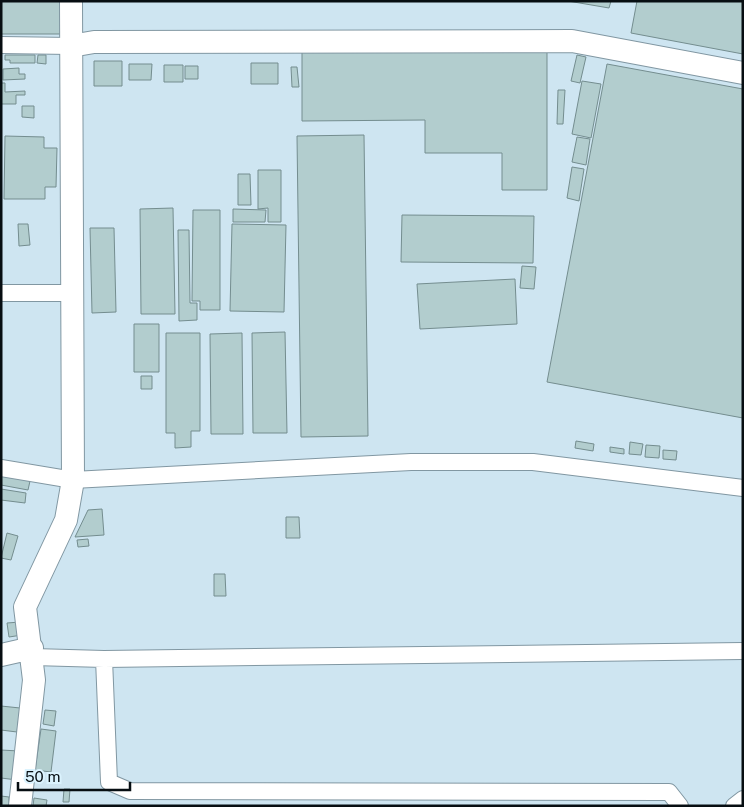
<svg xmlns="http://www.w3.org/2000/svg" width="744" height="807" font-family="'Public Sans',sans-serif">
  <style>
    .building { fill: #b2cdce; stroke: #748d8f }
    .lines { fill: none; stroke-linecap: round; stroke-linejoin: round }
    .street-casing { stroke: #8197a2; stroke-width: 18 }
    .secondary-casing { stroke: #8197a2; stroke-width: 24 }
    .street { stroke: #fff; stroke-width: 16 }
    .secondary { stroke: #fff; stroke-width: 22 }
  </style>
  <rect width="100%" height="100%" fill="#cee5f1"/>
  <path class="building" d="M1,1h62v33h-62z
    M568,1h43l-2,7z
    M637,1h106v53l-112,-21z
    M302,52h245v138h-45v-37h-77v-33l-123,1z
    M5,55h30v8h-25v-3h-5z
    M38,55h8v9l-9,-1z
    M577,55l9,2 -6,26 -9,-2z
    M94,61h28v25h-28z
    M251,63h27v21h-27z
    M129,64h23l-1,16h-22z
    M607,64l136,25v329l-196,-36z
    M164,65h19v17h-19z
    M185,66h13v13h-13z
    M291,67h6l2,20h-7z
    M19,68v6h6v5l-22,1v-11z
    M582,81l19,3 -10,54 -19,-4z
    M1,83h4v9l20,-1v4h-9v9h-15z
    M558,90h7l-2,34h-6z
    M22,106h12v12l-12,-1z
    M364,135l4,301 -67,1 -4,-301z
    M5,136l39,1v11h13l-1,39h-11v12h-41z
    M577,137l13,2 -4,26 -14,-3z
    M572,167l12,2 -5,32 -12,-3z
    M258,170h23v52h-13v-14l-10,1z
    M238,174h12l1,31h-13z
    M173,208l2,106h-34l-1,-105z
    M233,209l33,1 -1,12h-32z
    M193,210h27v100h-20v-9h-8z
    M402,215l132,1 -1,47 -132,-1z
    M18,224h10l2,21 -11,1z
    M232,224l54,1 -2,87 -54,-1z
    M90,228h24l2,84 -24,1z
    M178,230h11l1,73h7v17l-18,1z
    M522,266l14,1 -2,22 -14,-1z
    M515,279l2,45 -97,5 -3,-45z
    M134,324h25v48h-25z
    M285,332l2,101h-34l-1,-100z
    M166,333h34v98h-9v16l-16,1v-15h-9z
    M242,333l1,101h-32l-1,-100z
    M141,376h11v13h-11z
    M576,441l18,3 -1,7 -18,-3z
    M630,442l13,2 -2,11 -12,-1z
    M646,445l14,1 -1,12 -14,-1z
    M610,447l14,2v5l-14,-2z
    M663,450l14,1 -1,9 -13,-1z
    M1,475l29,6 -2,9 -27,-5z
    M1,489l25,4 -1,10 -24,-3z
    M102,509l2,26 -29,2 13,-27z
    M286,517h13l1,21h-14z
    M7,533l11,3 -7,24 -10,-2z
    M88,539l1,7 -11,1 -1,-7z
    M214,574h11l1,22h-12z
    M20,622l2,13 -13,2 -2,-14z
    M1,706l19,2 -3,24 -16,-2z
    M45,710l11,1 -2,15 -11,-2z
    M41,729l15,2 -5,41 -16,-2z
    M1,750l18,1 -2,29 -16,-2z
    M64,789h6l-1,13h-6z
    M1,796l8,1v9h-8z
    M34,798l13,2 -1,6h-13z"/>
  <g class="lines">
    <g class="street-casing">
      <path id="street" d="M1,45l70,1
        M1,293h71
        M1,468l72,12 338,-18h122l210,26
        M33,657l71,2 639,-8
        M104,659l5,123 21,9 539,1 11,14
        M734,806l9,-7"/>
    </g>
    <g class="secondary-casing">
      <path id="secondary" d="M71,46l23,-4 478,-1 171,32
        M1,655l31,-7
        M20,806l14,-126 -9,-73 41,-87 7,-40 -2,-479"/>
    </g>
    <use href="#street" class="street"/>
    <use href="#secondary" class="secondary"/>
  </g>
  <rect width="744" height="807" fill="none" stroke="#070e12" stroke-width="5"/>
  <path d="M18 782v8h112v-8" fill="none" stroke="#070e12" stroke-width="2.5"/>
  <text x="25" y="782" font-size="15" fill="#070e12" stroke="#dbf3fe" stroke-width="4" paint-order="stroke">50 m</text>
</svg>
